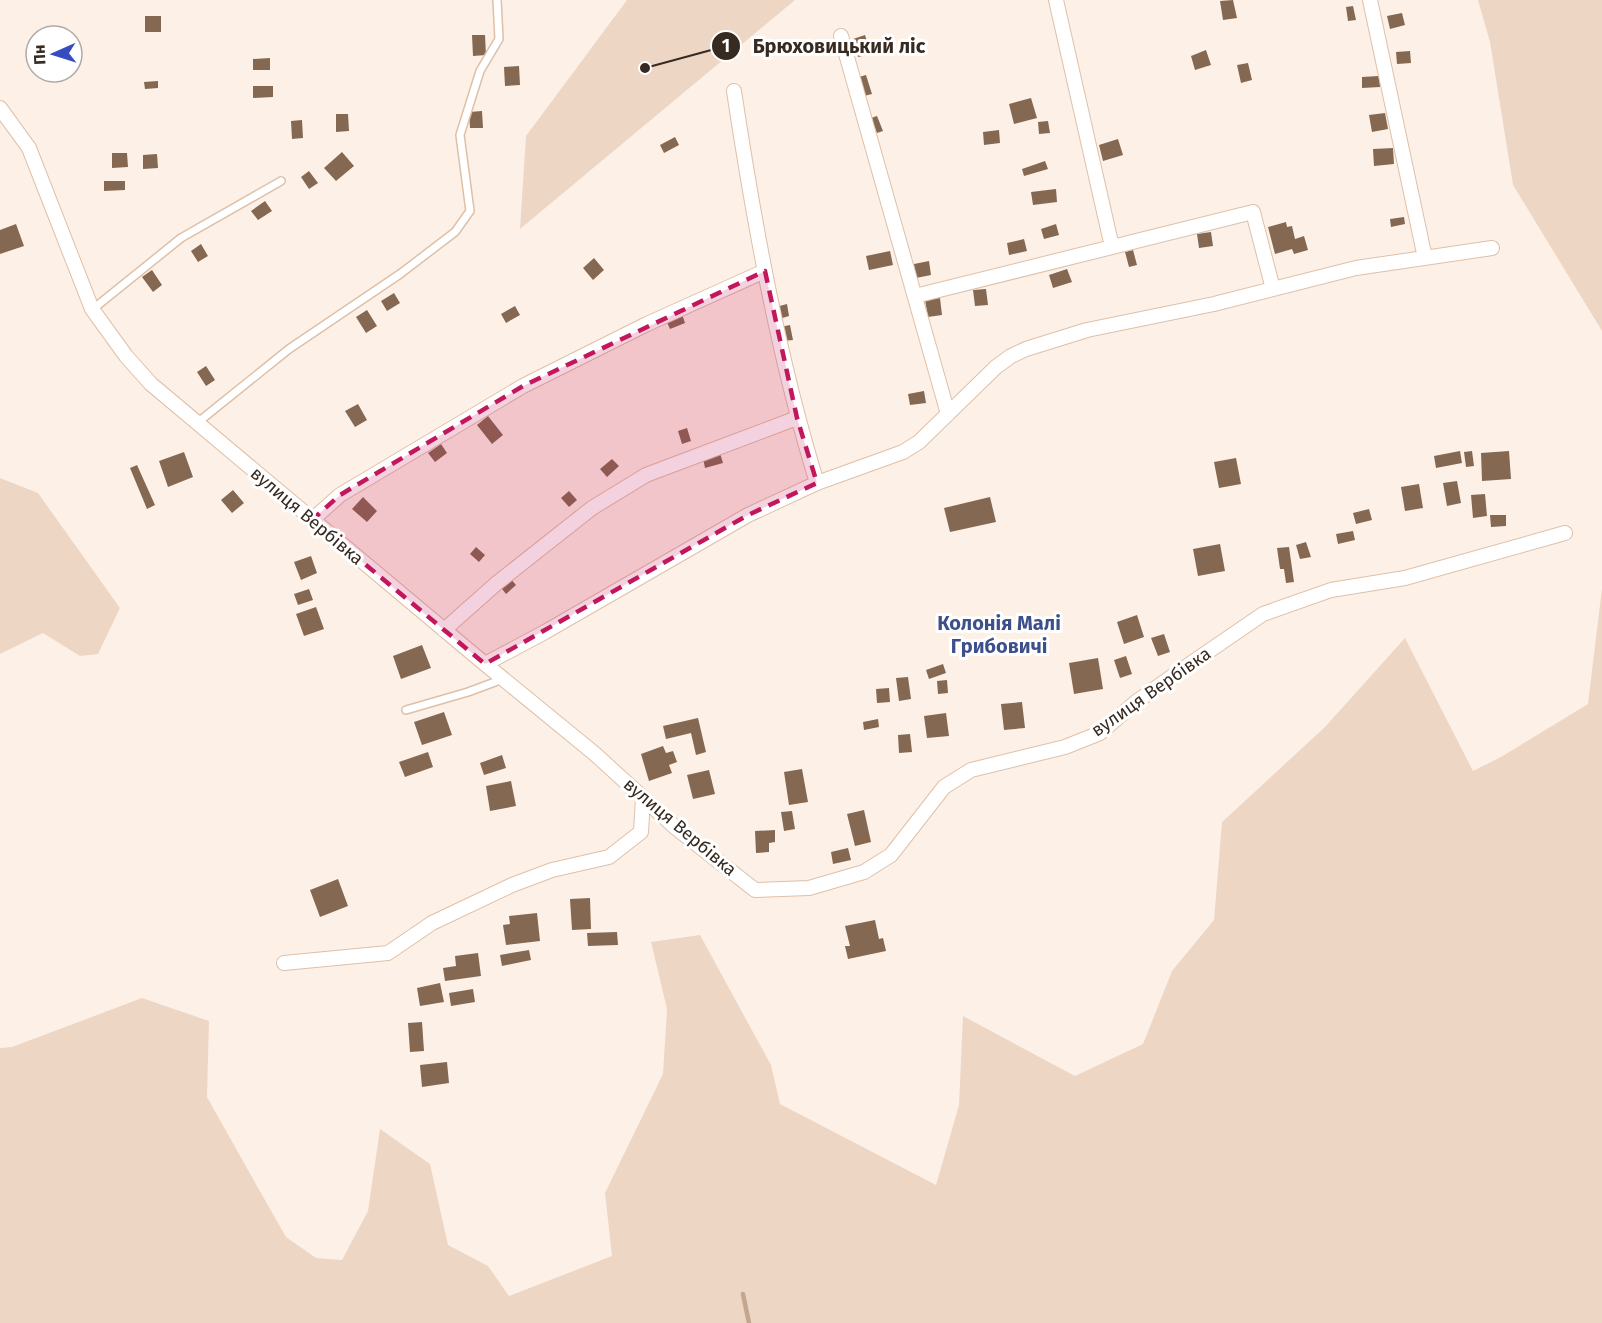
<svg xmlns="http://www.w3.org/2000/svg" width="1602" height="1323" font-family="'Fira Sans',sans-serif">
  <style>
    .green { fill: #eed6c4 }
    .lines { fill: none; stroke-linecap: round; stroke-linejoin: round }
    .stream { stroke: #c5a68f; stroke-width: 4.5 }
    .building { fill: #846852 }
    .service-casing { stroke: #dec0a8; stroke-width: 10 }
    .minor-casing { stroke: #dec0a8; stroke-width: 16 }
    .service { stroke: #fff; stroke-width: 7 }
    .minor { stroke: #fff; stroke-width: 14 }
    .marked { fill: #c2185b; fill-opacity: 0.2; stroke: #c2185b; stroke-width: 4.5; stroke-dasharray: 12 8; stroke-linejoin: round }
    .labels { text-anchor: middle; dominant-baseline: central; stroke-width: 6; stroke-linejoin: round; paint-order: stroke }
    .street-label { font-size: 18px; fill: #362a21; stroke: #fff }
    .neighbourhood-label { font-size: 20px; font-weight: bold; fill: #3e508b; stroke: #fff }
    .leader { fill: none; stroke: #362a21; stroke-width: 2 }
    .callout-dot { fill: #362a21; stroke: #fff; stroke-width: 2 }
    .mark-label { font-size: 18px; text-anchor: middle; font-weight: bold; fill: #fff }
    .callout-label { font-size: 20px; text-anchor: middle; font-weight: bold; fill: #362a21; stroke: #fff; stroke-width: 6; stroke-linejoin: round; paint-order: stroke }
  </style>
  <rect width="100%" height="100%" fill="#fdf1e7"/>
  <path class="green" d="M627,0h168l-275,229 6,-93z
    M1478,0h124v331l-89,-146 -23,-143z
    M0,478l38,15 82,115 -22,46 -18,2 -37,-23 -43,21z
    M1602,588v735h-1602v-275l12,-1 130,-49 67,23 -2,76 50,89 29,51 30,21 26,2 26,-49 12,-82 50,35 18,81 40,21 21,30 103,-40 -7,-63 58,-119 4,-65 -16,-67 49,-7 71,130 9,39 156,81 23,-80 4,-89 112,60 68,-32 29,-73 42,-51 8,-98 103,-95 80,-89 68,133 28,-14 87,-53z"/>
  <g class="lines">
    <path class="stream" d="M743,1294l6,29"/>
  </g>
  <path class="building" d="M1233,0l4,18 -14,2 -3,-19z
    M1353,6l3,14 -8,1 -2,-14z
    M1402,13l3,12 -15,4 -3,-13z
    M145,16h16v16h-16z
    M472,35h13l1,20 -13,1z
    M865,35l6,19 -13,3 -5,-18z
    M1206,50l5,15 -16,5 -4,-14z
    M1410,51l1,12 -14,1 -1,-12z
    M270,58v12h-17v-11z
    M1248,63l4,17 -11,3 -4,-18z
    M519,66l1,19 -15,1 -1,-19z
    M866,75l6,19 -8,2 -5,-19z
    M1379,76l1,11 -18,1v-11z
    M158,81v7l-13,1 -1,-7z
    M253,86h20v11l-20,1z
    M1031,98l6,20 -23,6 -5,-20z
    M482,111l1,17h-13l-1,-16z
    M1385,113l3,16 -16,3 -3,-17z
    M336,114h12l1,17 -13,1z
    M877,116l6,15 -6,2 -6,-15z
    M302,120l1,18 -11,1 -1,-18z
    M1048,121l2,12 -11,1 -1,-12z
    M999,130l1,13 -16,2 -1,-13z
    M675,137l4,8 -15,8 -4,-8z
    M1118,139l5,16 -20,6 -4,-16z
    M1393,148l1,16 -20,2 -1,-17z
    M342,152l12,14 -18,15 -12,-13z
    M112,153h15l1,14 -16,1z
    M157,154l1,14 -15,1v-14z
    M1045,161l3,8 -24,7 -2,-7z
    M309,171l9,12 -9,6 -8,-12z
    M104,181h21v9l-21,1z
    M1056,189l1,13 -24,3 -2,-13z
    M265,201l7,10 -14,9 -7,-9z
    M1404,217l1,7 -14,3 -1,-8z
    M1286,222l1,5 5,-1 3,13 9,-3 4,14 -14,4 -2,-5 -17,5 -7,-27z
    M16,224l8,22 -24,8v-24z
    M1056,224l3,11 -15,4 -3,-10z
    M1211,232l2,14 -14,2 -2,-14z
    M1024,239l3,12 -18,4 -2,-12z
    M201,244l7,12 -10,6 -7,-11z
    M1133,250l4,15 -8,2 -4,-15z
    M890,251l3,14 -24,5 -3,-14z
    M594,258l10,12 -11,10 -10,-12z
    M929,261l2,14 -15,3 -2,-14z
    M1067,269l5,13 -19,6 -4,-13z
    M152,270l10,15 -9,7 -11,-15z
    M986,289l2,16 -13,1 -2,-16z
    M394,293l6,10 -13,8 -6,-10z
    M940,298l2,17 -14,2 -3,-17z
    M787,304l2,12 -10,3 -3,-12z
    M515,306l5,9 -14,8 -5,-9z
    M367,310l10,16 -11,7 -10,-16z
    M682,314l3,9 -15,6 -4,-9z
    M790,325l3,15 -10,1 -3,-14z
    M206,366l9,14 -9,6 -9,-14z
    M924,391l2,12 -16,2 -2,-11z
    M358,404l9,16 -12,7 -10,-16z
    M488,416l15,19 -11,9 -15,-19z
    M687,428l4,13 -9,3 -4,-13z
    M441,444l6,9 -12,9 -7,-9z
    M1460,451l2,12 -26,5 -2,-12z
    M1472,451l2,15 -8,1 -2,-15z
    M1509,451l2,28 -29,2 -1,-28z
    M184,452l9,25 -25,10 -9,-26z
    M720,453l3,10 -18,5 -2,-10z
    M1236,458l5,26 -22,4 -5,-26z
    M612,459l7,7 -12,11 -7,-8z
    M137,465l18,40 -8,4 -17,-41z
    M1457,481l4,22 -14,3 -4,-23z
    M1419,484l4,24 -18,3 -4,-24z
    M233,490l11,13 -12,10 -11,-13z
    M569,491l8,9 -8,7 -8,-9z
    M1485,494l2,22 -14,2 -2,-23z
    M363,497l14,14 -10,11 -15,-13z
    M990,497l6,25 -46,10 -6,-24z
    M1369,509l3,11 -16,4 -3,-11z
    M1490,515h16v11l-15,1z
    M1353,531l2,9 -17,4 -2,-10z
    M1306,542l5,15 -11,2 -4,-14z
    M1220,544l5,27 -27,5 -5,-27z
    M476,547l9,8 -6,7 -9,-8z
    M1289,547l5,35 -8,1 -2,-14h-4l-3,-21z
    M311,556l6,17 -16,7 -7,-18z
    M509,577l7,8 -10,9 -7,-9z
    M309,589l4,11 -15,5 -4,-11z
    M316,607l8,22 -20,7 -8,-22z
    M1137,615l7,22 -20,7 -7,-22z
    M1164,634l6,18 -12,4 -7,-18z
    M422,645l9,23 -30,11 -8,-23z
    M1126,656l6,18 -12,4 -6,-18z
    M1098,658l5,31 -29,5 -5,-31z
    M943,664l3,9 -17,6 -3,-9z
    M908,677l3,22 -12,2 -3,-23z
    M947,680l1,13 -10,1 -1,-13z
    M889,688l1,14 -13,1 -1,-14z
    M1022,702l3,26 -21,2 -3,-26z
    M444,712l8,23 -30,10 -8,-23z
    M946,713l3,23 -22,2 -3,-22z
    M698,718l8,34 -10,3 -5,-22 -25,6 -3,-13z
    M878,719l1,8 -15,3 -1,-8z
    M910,734l2,18 -13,1 -1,-18z
    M663,746l3,7 7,-2 4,11 -8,3 3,8 -23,8 -8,-27z
    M428,752l5,15 -28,10 -6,-15z
    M502,755l4,13 -22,7 -4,-12z
    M802,769l6,33 -19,3 -5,-33z
    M709,770l6,24 -22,5 -6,-24z
    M511,781l5,25 -26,5 -4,-25z
    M864,810l7,32 -16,4 -8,-32z
    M792,811l3,18 -11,2 -3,-19z
    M775,830v12l-6,1v9l-13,1 -1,-22z
    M848,848l3,12 -18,4 -2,-12z
    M338,879l10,27 -28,11 -10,-27z
    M590,898l1,31 -19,1 -2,-31z
    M537,913l3,28 -34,4 -3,-20 7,-1 -1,-8z
    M875,920l4,19 4,-1 3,13 -38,8 -3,-13h5l-5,-20z
    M617,932l1,13 -30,1 -1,-13z
    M529,950l2,10 -29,6 -2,-11z
    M478,953l3,23 -36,5 -2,-13 13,-2 -1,-10z
    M440,983l4,19 -24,4 -3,-18z
    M473,989l2,13 -24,4 -2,-13z
    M422,1022l2,29 -14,1 -2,-29z
    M447,1062l2,21 -27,4 -2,-22z"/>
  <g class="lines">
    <g class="service-casing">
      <path id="service" d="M93,309l88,-71 100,-57
        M197,423l92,-74 111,-75 55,-42 15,-21 -10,-76 20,-64 19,-32 -2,-39
        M406,710l62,-18 35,-13"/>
    </g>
    <g class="minor-casing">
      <path id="minor" d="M1056,0l56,247
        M1370,0l55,258
        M841,36l107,378
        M734,91c20,132 44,265 83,392
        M0,108l29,40 63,161 34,47 25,28 334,280 110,90 81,74 79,62 54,-2 55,-16 27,-17 53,-68 27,-17 94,-23 35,-14 36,-31 41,-29 86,-59 68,-24 74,-12 160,-45
        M915,296l338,-84 20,77
        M312,520l28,-25 183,-109 124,-62 118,-53
        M444,630l53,-47 95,-75 54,-33 151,-57
        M485,664l60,-32 203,-117 69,-32 86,-31 16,-10 77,-75 15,-11 15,-7 61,-19 127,-26 142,-36 136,-20
        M284,963l104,-10 44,-30 80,-38 40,-15 57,-13 32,-25 2,-34"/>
    </g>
    <use href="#service" class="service"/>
    <use href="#minor" class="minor"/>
  </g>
  <path class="marked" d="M765,271l32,147 20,65 -69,32 -263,149 -173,-144 28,-25 183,-109z"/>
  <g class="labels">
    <g class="street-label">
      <text transform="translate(307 516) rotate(40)">вулиця Вербівка</text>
      <text transform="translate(1151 692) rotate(-35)">вулиця Вербівка</text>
      <text transform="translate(680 827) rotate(40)">вулиця Вербівка</text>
    </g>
    <g class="neighbourhood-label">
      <text x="999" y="623">Колонія Малі<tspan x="999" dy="23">Грибовичі</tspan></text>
    </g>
  </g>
  <path class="leader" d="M645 68L726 46"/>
  <g class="callout-dot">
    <circle cx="645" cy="68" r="6"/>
    <circle cx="726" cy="46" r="15"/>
  </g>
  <g class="mark-label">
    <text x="726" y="52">1</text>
  </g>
  <g class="callout-label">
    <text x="839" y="53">Брюховицький ліс</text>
  </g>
  <g transform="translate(54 54) rotate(267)"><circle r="28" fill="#ffffff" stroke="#afaaa6" stroke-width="1.5"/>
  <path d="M0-4.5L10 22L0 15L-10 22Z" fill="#364dbf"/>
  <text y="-9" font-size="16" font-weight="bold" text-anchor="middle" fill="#362a21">Пн</text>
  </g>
</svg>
